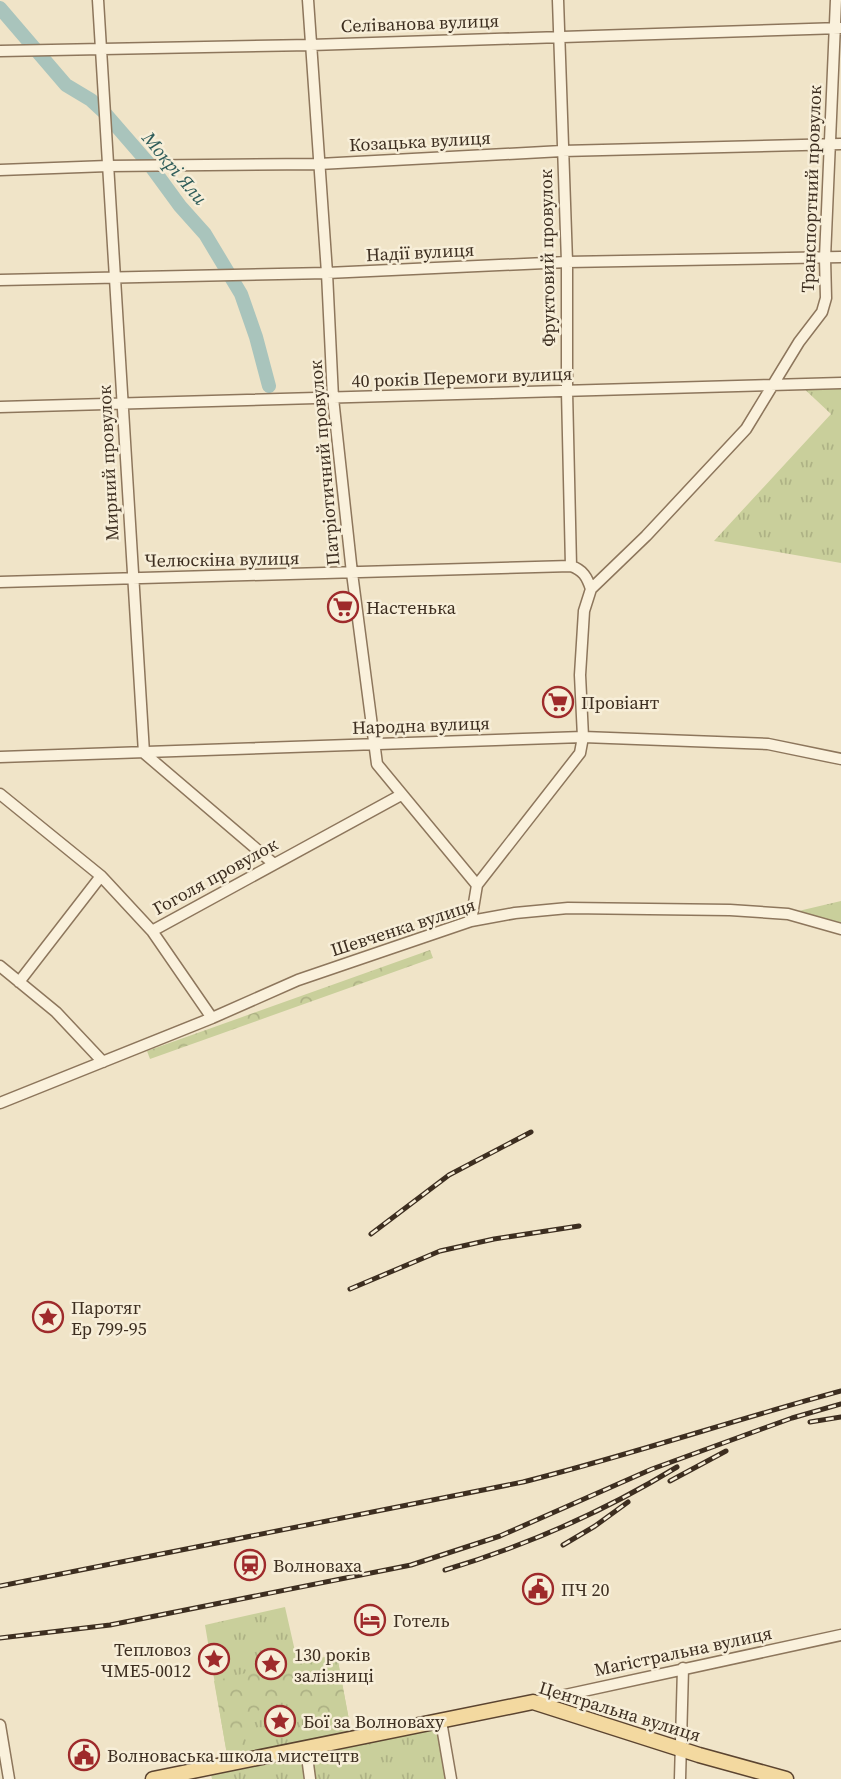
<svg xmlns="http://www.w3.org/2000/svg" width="841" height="1779" font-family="'Source Serif 4',serif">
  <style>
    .grass { fill: url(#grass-tufts) }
    .forest { fill: url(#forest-crowns) }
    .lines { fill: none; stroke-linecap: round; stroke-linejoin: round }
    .river { stroke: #a9c4bc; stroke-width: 14 }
    .minor-casing { stroke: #8d765c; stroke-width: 13 }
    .major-casing { stroke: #5b4430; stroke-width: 17 }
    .minor { stroke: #faf1dc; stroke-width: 10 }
    .major { stroke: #f3d9a0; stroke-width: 14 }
    .rail-casing { stroke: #3d2e20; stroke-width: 5 }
    .rail { stroke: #f7eed8; stroke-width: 2.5; stroke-dasharray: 8; stroke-linecap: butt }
    .labels { text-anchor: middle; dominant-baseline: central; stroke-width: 5; stroke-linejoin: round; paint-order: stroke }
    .street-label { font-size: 18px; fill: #3d2e20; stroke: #f7eed8 }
    .poi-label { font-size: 18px; fill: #3d2e20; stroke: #f7eed8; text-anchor: start }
    .water-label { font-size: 19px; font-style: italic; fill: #2f5d5a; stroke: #f7eed8 }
  </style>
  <defs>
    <pattern id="grass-tufts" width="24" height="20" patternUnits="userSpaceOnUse" patternTransform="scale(1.75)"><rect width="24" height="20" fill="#c9cf9b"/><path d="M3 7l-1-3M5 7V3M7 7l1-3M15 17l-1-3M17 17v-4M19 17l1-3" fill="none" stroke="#aeb285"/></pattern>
    <pattern id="forest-crowns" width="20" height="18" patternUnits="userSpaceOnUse" patternTransform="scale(1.75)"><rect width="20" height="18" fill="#c9cf9b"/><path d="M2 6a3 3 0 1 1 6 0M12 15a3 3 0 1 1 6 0" fill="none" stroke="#aeb285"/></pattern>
  </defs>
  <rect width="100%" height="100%" fill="#f0e4c8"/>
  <path class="grass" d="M841,383v180l-127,-22 117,-127 -32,-30z
    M841,901v27l-51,-15z
    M285,1607l12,53 40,-4 15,80 -124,25 -23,-136z
    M441,1724l10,55h-239l-2,-8z"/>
  <path class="forest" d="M430,950l3,8 -283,101 -3,-8z
    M337,1656l15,80 -22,4c-4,-12 -8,-24 -19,-33 -30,-24 -67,5 -70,38l-15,3 -12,-67 40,-10 18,7 9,-13 16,-4z"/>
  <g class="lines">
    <path class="river" d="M0,8l66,77 25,15 13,12 46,53 30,41 25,28 36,60 15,43 13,49"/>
    <g class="minor-casing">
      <path id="minor" d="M98,0l46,753 130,111
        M308,0l19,273 6,125 19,175 25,191 100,121
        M558,0l9,262v129l4,175c12,4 16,11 20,23
        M0,51l311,-6 530,-17
        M0,170l108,-4 211,-2 243,-13 279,-7
        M0,280l327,-7 240,-11 274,-5
        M0,407l841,-24
        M0,582l571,-16
        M0,757l583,-20 185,7 73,15
        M0,794l101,82 51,55 249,-136
        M471,921l6,-36 103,-132 3,-16 -3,-62 4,-64 7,-22 55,-53 100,-107 53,-87 23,-30 4,-14 -1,-40 11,-258
        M152,931l60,87
        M0,966l56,46 47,50
        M19,982l82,-106
        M0,1103l212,-85 86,-38 173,-59 44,-8 53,-5 162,2 58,4 53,15
        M533,1702l308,-67
        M441,1721l10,58
        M0,1725l9,54
        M306,1749l4,30
        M680,1779l3,-111"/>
    </g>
    <g class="major-casing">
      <path id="major" d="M153,1779l380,-77 166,53 87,24"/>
    </g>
    <use href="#minor" class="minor"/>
    <use href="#major" class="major"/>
    <g class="rail-casing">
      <path id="rail" d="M371,1234l78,-59 82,-43
        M350,1289l90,-38 54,-12 85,-13
        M810,1422l31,-5
        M670,1481l56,-30
        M563,1545l32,-19 33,-24
        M445,1570c80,-24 160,-59 232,-103
        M0,1586l523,-104c107,-27 211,-62 318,-91
        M0,1638l110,-13 301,-60 89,-29 152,-67 140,-51 49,-14"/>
    </g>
    <use href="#rail" class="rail"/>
  </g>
  <defs>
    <g id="supermarket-ring" transform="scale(1.575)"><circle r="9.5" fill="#f7eed8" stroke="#9e2a2b" stroke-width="1.5"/><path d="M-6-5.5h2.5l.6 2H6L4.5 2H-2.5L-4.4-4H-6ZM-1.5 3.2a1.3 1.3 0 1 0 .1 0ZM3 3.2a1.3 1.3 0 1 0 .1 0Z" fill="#9e2a2b"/></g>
    <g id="sight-ring" transform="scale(1.575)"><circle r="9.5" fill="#f7eed8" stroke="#9e2a2b" stroke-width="1.5"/><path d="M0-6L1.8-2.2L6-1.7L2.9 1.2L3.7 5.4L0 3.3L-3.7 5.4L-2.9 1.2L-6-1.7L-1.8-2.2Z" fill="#9e2a2b"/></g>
    <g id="station-ring" transform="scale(1.575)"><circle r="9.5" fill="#f7eed8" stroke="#9e2a2b" stroke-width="1.5"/><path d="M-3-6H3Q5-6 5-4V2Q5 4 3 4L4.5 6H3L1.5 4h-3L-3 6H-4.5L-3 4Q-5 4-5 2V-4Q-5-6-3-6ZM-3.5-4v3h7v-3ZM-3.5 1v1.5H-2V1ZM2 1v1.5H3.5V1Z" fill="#9e2a2b"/></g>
    <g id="civic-ring" transform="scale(1.575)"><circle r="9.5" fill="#f7eed8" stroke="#9e2a2b" stroke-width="1.5"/><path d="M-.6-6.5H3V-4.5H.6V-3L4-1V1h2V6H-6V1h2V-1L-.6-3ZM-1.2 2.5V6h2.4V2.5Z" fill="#9e2a2b"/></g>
    <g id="hotel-ring" transform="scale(1.575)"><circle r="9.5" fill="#f7eed8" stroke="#9e2a2b" stroke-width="1.5"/><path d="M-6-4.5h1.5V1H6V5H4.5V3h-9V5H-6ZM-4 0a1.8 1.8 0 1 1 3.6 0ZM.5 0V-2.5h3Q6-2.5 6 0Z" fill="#9e2a2b"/></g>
  </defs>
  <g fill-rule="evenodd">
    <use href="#supermarket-ring" x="343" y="607"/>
    <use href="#supermarket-ring" x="558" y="702"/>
    <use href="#sight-ring" x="48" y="1317"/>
    <use href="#station-ring" x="250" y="1565"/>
    <use href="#civic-ring" x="538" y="1589"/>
    <use href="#hotel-ring" x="370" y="1620"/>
    <use href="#sight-ring" x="214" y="1659"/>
    <use href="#sight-ring" x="271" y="1664"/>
    <use href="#sight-ring" x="280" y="1721"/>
    <use href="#civic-ring" x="84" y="1755"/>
  </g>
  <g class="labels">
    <g class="street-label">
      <text transform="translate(420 23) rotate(-2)">Селіванова вулиця</text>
      <text transform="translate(420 141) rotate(-3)">Козацька вулиця</text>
      <text transform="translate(811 189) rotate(-88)">Транспортний провулок</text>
      <text transform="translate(420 252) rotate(-3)">Надії вулиця</text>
      <text transform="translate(547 258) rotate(-91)">Фруктовий провулок</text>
      <text transform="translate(462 377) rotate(-2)">40 років Перемоги вулиця</text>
      <text transform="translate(108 463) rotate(-93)">Мирний провулок</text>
      <text transform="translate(324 463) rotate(-95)">Патріотичний провулок</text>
      <text transform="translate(222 559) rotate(-1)">Челюскіна вулиця</text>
      <text transform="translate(421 725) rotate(-2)">Народна вулиця</text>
      <text transform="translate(215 876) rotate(-29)">Гоголя провулок</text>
      <text transform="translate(403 927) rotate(-18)">Шевченка вулиця</text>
      <text transform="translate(683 1651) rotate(-12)">Магістральна вулиця</text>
      <text transform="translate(620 1711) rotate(17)">Центральна вулиця</text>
    </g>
    <g class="poi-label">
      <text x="366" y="607">Настенька</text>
      <text x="581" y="702">Провіант</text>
      <text x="71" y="1307">Паротяг<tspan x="71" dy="21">Ер 799-95</tspan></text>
      <text x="273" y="1565">Волноваха</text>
      <text x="561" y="1589">ПЧ 20</text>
      <text x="393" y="1620">Готель</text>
      <text x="191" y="1649" text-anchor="end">Тепловоз<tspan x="191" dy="21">ЧМЕ5-0012</tspan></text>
      <text x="294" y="1654">130 років<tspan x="294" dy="21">залізниці</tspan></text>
      <text x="303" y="1721">Бої за Волноваху</text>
      <text x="107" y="1755">Волноваська школа мистецтв</text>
    </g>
    <g class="water-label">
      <text transform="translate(175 168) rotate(50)">Мокрі Яли</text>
    </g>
  </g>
</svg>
